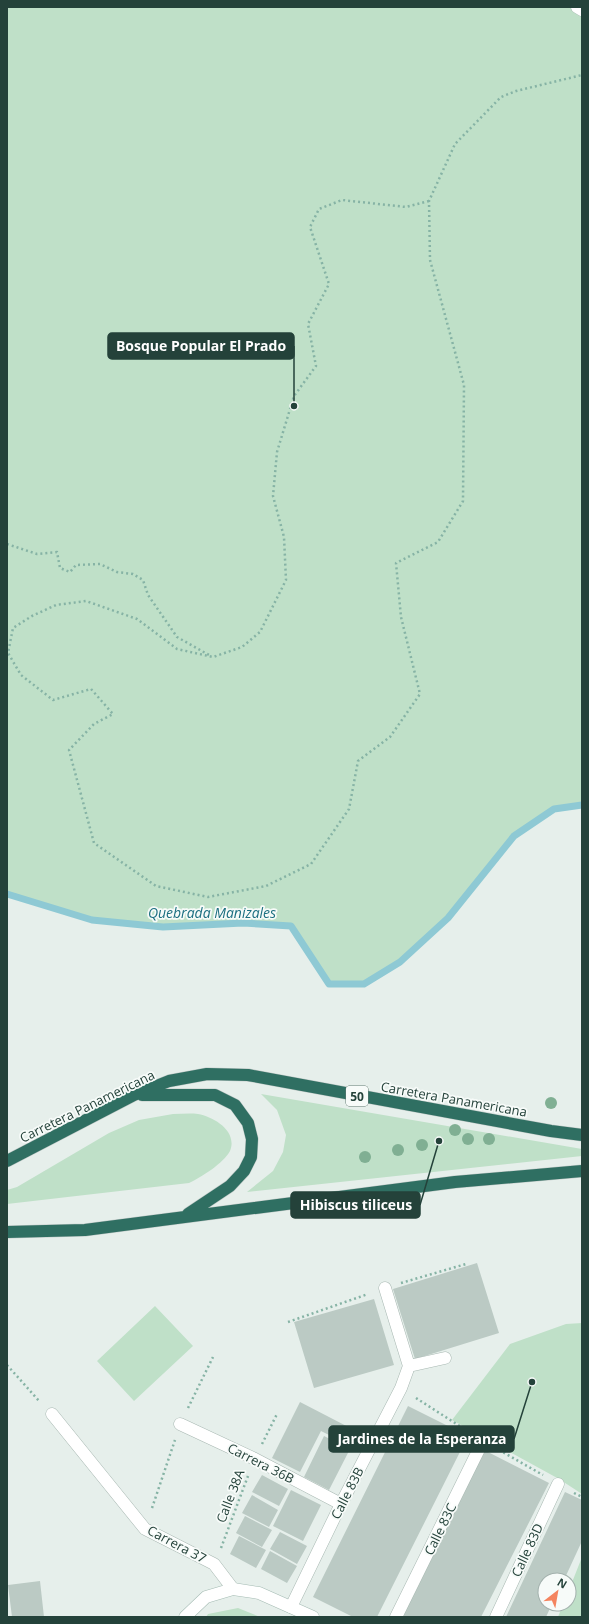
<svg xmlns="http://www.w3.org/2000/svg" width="589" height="1624" font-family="'Open Sans',sans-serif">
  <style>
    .green { fill: #bfe0c8 }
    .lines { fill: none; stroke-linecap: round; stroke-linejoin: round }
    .stream { stroke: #8ec9d4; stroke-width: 7 }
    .building { fill: #bbcac4 }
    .lane-casing { stroke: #a8b8b2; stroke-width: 13 }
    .street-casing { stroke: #a8b8b2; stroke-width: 13 }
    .secondary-casing { stroke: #a4bbb3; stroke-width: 13 }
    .highway-casing { stroke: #c2cac8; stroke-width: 13 }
    .path { stroke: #86b3a5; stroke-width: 2.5; stroke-dasharray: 2 3; stroke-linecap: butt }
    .lane { stroke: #fff; stroke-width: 12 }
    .street { stroke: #fff; stroke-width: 12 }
    .secondary { stroke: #fff; stroke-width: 12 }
    .highway { stroke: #2f6f62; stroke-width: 12 }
    .tree { fill: #80af93 }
    .labels { text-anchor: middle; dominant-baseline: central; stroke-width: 3.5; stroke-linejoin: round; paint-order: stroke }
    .shield { fill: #f7fbf9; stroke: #637a73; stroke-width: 1 }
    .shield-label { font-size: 12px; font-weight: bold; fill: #24423a }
    .street-label { font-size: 13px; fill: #24423a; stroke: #f7fbf9 }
    .water-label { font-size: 14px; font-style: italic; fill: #1c6f80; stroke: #f7fbf9 }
    .leader { fill: none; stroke: #24423a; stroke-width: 1.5 }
    .callout-dot { fill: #24423a; stroke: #f7fbf9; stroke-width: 1.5 }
    .callout { fill: #24423a; stroke: #24423a; stroke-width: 1.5 }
    .callout-label { font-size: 14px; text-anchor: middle; font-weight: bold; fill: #fff }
  </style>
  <rect width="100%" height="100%" fill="#e6efeb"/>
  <path class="green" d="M7,7h575v798l-28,4 -40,27 -66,82 -48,44 -36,22h-35l-38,-58 -48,-3 -80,4 -71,-7 -85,-26z
    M261,1094l321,55v7l-335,36 26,-21 10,-19 3,-17 -9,-25z
    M173,1114c8,0 17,-1 25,0 16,3 40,17 32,37 -6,12 -30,27 -41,32l-182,21v-14l10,-3 92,-54 30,-13z
    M155,1306l38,40 -59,55 -37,-40z
    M582,1323v171l-23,-15 -107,-59 58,-76 56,-20z
    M582,1557v60h-24l5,-13h6v-14z
    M238,1608l22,9h-54l2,-3z"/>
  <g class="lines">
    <path class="stream" d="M7,894l85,26 71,7 80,-4 48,3 38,58h35l36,-22 48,-44 66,-82 40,-27 28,-4"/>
  </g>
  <path class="building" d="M477,1263l22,70 -84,26 -22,-70z
    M374,1299l20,66 -80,23 -20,-66z
    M300,1402l58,30 -7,14 -30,-15 -21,41 -28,-14z
    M408,1406l60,30 -91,181h-24l-40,-20z
    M324,1436l26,13 -21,41 -25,-13z
    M484,1450l65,33 -68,134h-82z
    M262,1475l26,14 -9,17 -27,-14z
    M291,1490l30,15 -18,36 -30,-15z
    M565,1492l17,8v41l-18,39h-19v24h7l-6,13h-40z
    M252,1495l26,15 -9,17 -27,-14z
    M245,1516l27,14 -10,17 -26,-14z
    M280,1532l27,14 -10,18 -27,-15z
    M239,1536l27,14 -10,18 -26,-14z
    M270,1551l27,15 -10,17 -26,-14z
    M40,1581l4,36h-32l-4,-32z"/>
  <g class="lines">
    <g class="lane-casing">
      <path id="lane" d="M577,7l5,3"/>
    </g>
    <g class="street-casing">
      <path id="street" d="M409,1366l36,-8
        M52,1414l93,115 69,35 19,25
        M180,1424l75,35 86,45
        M291,1607l50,-103 60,-116 8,-22 -24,-78
        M396,1617l87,-176
        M496,1617l62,-133"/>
    </g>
    <g class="secondary-casing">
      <path id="secondary" d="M185,1617l21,-20 27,-8 26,4 54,24"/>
    </g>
    <g class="highway-casing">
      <path id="highway" d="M142,1095h73l20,10 13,18 4,16 -1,18 -7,14 -14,15 -42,28
        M7,1161l127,-66 35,-14 38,-7 41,1 303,56 31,4
        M7,1232l78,-2 370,-48 127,-11"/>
    </g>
    <path class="path" d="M429,201l-23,6 -64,-7 -23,9 -9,18 19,57 -21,40 8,42 -22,30 -17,56 -4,44 11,41 2,43 -26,52 -18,15 -29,10 -36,-8 -40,-30 -51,-18 -30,4 -24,11 -19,12 -5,25 13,22 32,25 38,-11 22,25 -19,10 -25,26 25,93 62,43 52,11 58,-11 45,-22 38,-55 9,-48 32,-24 30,-43 -19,-77 -5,-54 42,-21 25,-41 1,-116 -34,-125 -1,-59 26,-57 46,-47 15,-6 66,-16
      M7,544l30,10 20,-2 3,16 10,4 6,-7 24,-1 17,8 16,2 10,6 5,15 29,42 32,18
      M401,1283l65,-19
      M288,1322l80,-28
      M7,1365l33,37
      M416,1398l53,34
      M188,1408l25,-51
      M262,1444l15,-30
      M499,1450l44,25
      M574,1493l8,4
      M152,1508l23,-68
      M221,1548l27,-72"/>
    <use href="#lane" class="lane"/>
    <use href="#street" class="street"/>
    <use href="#secondary" class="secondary"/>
    <use href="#highway" class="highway"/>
  </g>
  <g class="tree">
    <circle cx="551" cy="1103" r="6"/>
    <circle cx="455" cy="1130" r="6"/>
    <circle cx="468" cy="1139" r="6"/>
    <circle cx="489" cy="1139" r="6"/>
    <circle cx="422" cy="1145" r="6"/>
    <circle cx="398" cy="1150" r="6"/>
    <circle cx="365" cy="1157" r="6"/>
  </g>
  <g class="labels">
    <rect class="shield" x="346" y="1086" width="22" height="20" rx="3"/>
    <g class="shield-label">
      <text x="357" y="1096">50</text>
    </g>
    <g class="street-label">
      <text transform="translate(454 1099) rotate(10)">Carretera Panamericana</text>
      <text transform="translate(87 1106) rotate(-26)">Carretera Panamericana</text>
      <text transform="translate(261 1463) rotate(27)">Carrera 36B</text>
      <text transform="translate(347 1493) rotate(-63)">Calle 83B</text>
      <text transform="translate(230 1496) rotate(-69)">Calle 38A</text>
      <text transform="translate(440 1529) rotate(-64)">Calle 83C</text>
      <text transform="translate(177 1544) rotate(28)">Carrera 37</text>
      <text transform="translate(527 1550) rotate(-65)">Calle 83D</text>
    </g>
    <g class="water-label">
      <text x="212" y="912">Quebrada Manizales</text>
    </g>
  </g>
  <path class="leader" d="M294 406L294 346M439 1141L420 1205M532 1382L514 1439"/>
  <g class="callout-dot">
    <circle cx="294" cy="406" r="4"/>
    <circle cx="439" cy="1141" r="4"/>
    <circle cx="532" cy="1382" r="4"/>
  </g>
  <g class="callout">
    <rect x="108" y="333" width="186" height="26" rx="4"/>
    <rect x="291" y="1192" width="129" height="26" rx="4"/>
    <rect x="329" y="1426" width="185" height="26" rx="4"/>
  </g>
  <g class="callout-label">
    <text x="201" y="351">Bosque Popular El Prado</text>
    <text x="356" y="1210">Hibiscus tiliceus</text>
    <text x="422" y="1444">Jardines de la Esperanza</text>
  </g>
  <rect width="589" height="1624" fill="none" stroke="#24423a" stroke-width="16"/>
  <g transform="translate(557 1592) rotate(31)"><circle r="19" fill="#f7fbf9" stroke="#a3b1ad"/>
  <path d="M0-3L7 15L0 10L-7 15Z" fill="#f4845f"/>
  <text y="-6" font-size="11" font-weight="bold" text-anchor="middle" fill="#24423a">N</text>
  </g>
</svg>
